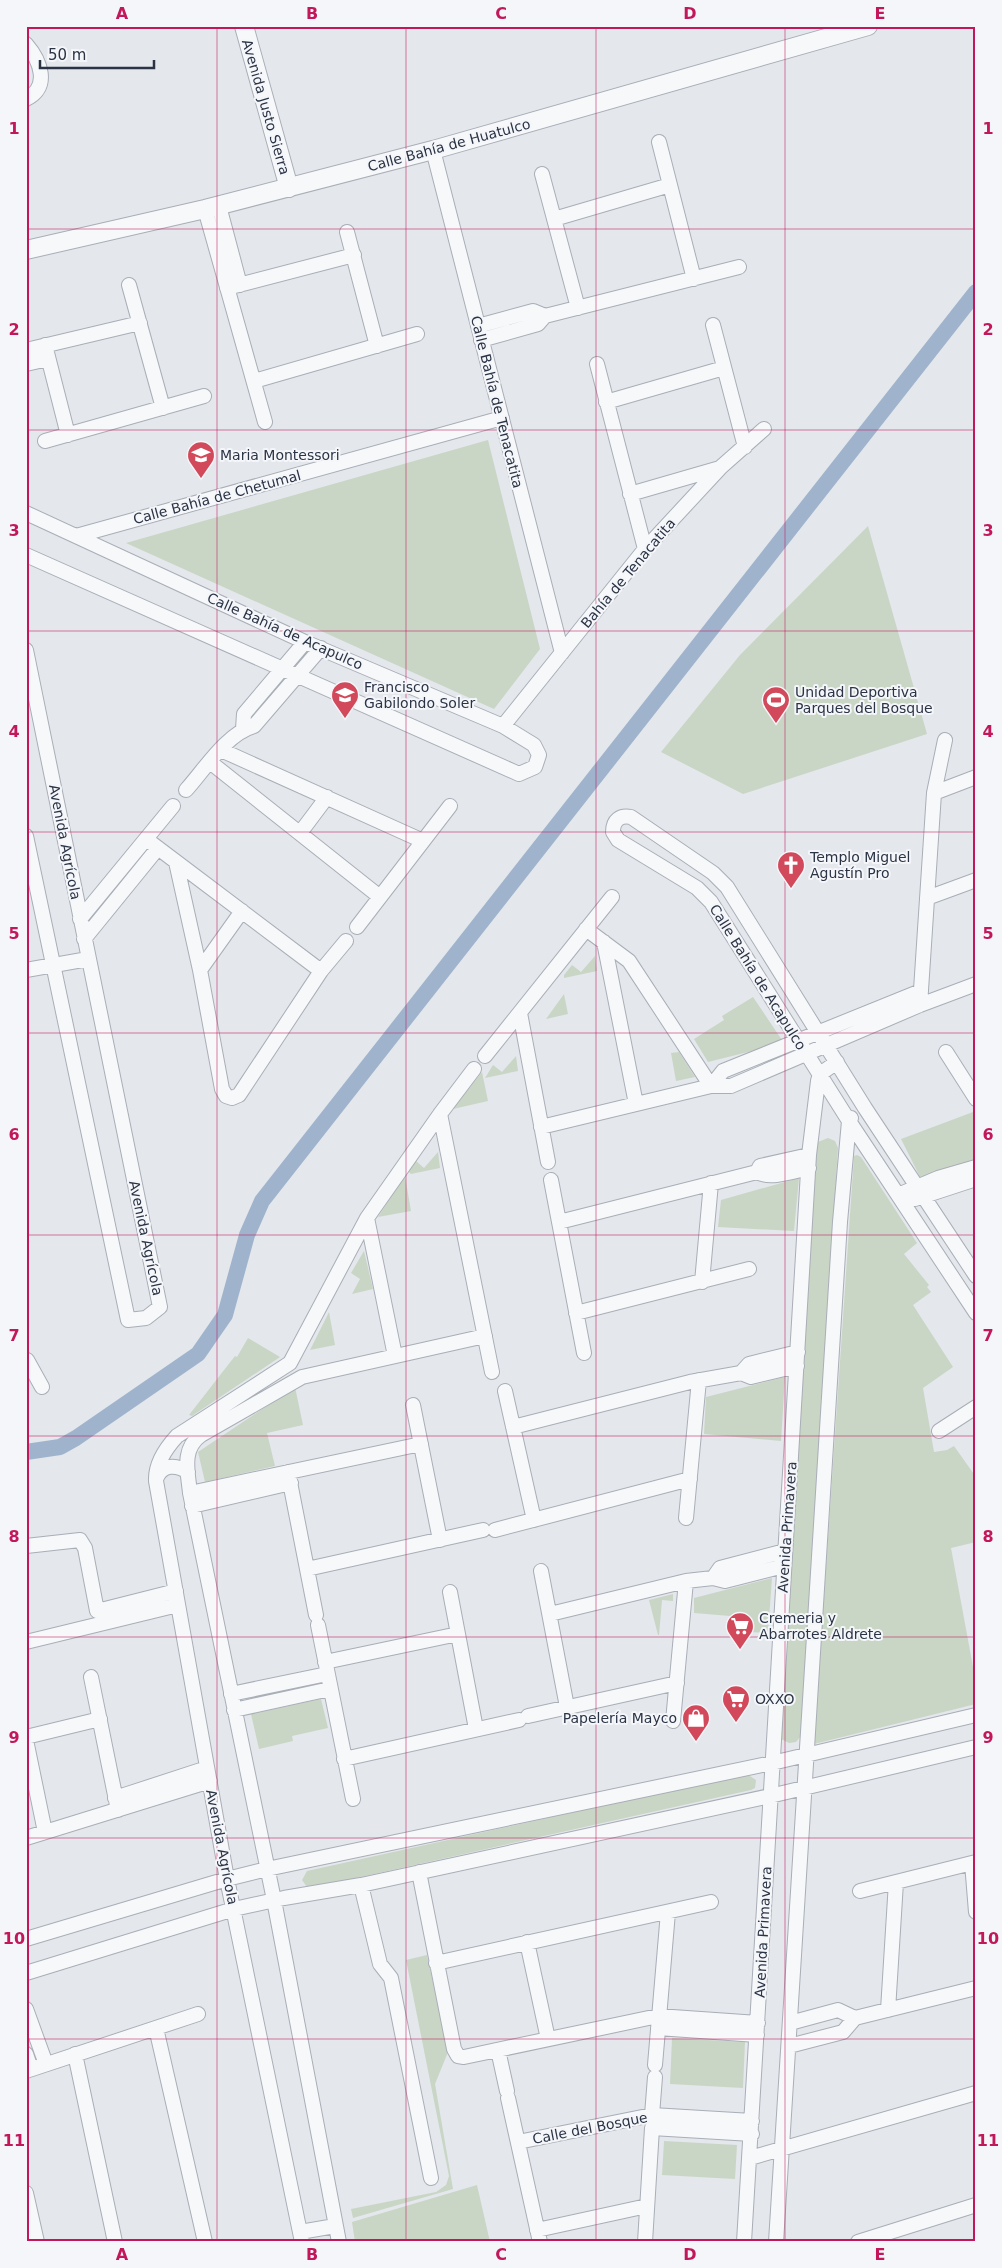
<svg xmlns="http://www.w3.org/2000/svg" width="1002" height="2268" font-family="'DejaVu Sans',sans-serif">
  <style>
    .green { fill: #c9d6c5 }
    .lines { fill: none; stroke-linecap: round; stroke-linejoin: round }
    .canal { stroke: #9fb4cc; stroke-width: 16 }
    .minor-casing { stroke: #a9aeb7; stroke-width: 16 }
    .tertiary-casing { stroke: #a9aeb7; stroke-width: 20 }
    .minor { stroke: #f7f8fa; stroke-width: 14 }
    .tertiary { stroke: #f7f8fa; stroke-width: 18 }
    .grid { fill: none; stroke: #c2185b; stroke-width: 1; stroke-opacity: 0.55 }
    .labels { text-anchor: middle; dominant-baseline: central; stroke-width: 4; stroke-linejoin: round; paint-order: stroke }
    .street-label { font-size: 14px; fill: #2b3445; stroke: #f4f6f9 }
    .poi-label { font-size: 14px; fill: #2b3445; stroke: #f4f6f9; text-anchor: start }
    .neatline { fill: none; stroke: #c2185b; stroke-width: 2 }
    .grid-label { font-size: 16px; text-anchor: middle; font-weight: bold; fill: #c2185b }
  </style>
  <rect width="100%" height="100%" fill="#e4e7ec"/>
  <path class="green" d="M488,440l52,209 -46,60 -368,-166z
    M868,526l59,208 -184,60 -82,-42 79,-97z
    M595,956l2,15 -33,7v-3l8,-10 9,7z
    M564,994l4,20 -22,5z
    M753,997l31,46 -76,19 -14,-23 30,-19 -2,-4z
    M679,1052l16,25 -19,4 -5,-28z
    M516,1056l2,15 -33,7 8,-13 9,7z
    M482,1072l6,29 -35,8z
    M973,1112l3,4v43l-55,20 -20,-40z
    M828,1138l7,3 3,7 -37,588 -5,6 -7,1 -8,-4 35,-592 2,-5z
    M438,1152l2,16 -29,6 -3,-3 8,-10 8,7z
    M857,1155l4,2 56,86 -13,11 25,31 -2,2 4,5 -18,13 40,62 -30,21 11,64 13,-2 7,-4 22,31v65l-25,6 25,135v21l-162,40 40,-588z
    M405,1176l6,35 -33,6z
    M799,1178l-5,53 -76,-4 3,-27z
    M364,1251l9,38 -21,5 8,-15 -9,-6z
    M329,1312l6,33 -25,5z
    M248,1338l32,19 -88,59 -3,-1 46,-59 2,1z
    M785,1377l-4,64 -77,-7 2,-37z
    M295,1387l8,38 -36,8 8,33 -70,16 -7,-30z
    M772,1578l-4,55 -40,-2 2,-15 -36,-3v-15z
    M673,1594v7l-11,-1 -3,35h-1l-9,-35z
    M321,1699l7,29 -36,8 1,5 -34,8 -8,-35z
    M747,1774l9,6 -1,8 -4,2 -440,98 -4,-1 -5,-7 5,-9z
    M427,1955l21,97 -13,32 18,105 -100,29 -2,-9 85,-17 10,-7 3,-9 -43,-216z
    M672,2038l73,4 -2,46 -73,-4z
    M664,2141l73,4 -2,34 -73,-4z
    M477,2185l13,57h-135l-3,-20z"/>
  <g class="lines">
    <path class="canal" d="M26,1452l34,-5 16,-9 122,-84 27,-39 22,-80 15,-34 714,-909"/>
    <g class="minor-casing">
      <path id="minor" d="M26,44c14,16 25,43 0,55
        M659,142l35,137
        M433,150l129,503
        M542,174l36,134
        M219,206l21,79
        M205,209l60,213
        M554,219l116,-34
        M347,232l30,114
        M129,285l34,123
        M227,288l127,-33
        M713,325l32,122
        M478,326l55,-15 12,5
        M481,340l57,-16 7,-8 194,-49
        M45,345l23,90
        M26,350l114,-27
        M26,364l22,-5
        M597,364l48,185
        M254,381l163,-47
        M606,402l118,-34
        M45,441l159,-45
        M630,494l90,-26
        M26,513l279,129 198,84 31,19 5,10 -4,12 -16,7 -493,-219
        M76,536l426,-118
        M26,650l134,657 -14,11 -18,2 -102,-484
        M503,726l142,-177 76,-82 43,-38
        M243,729l1,-15 61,-72
        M221,750l202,91
        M210,762l170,135
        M186,790c19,-21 40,-56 68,-64l67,-78
        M934,793l42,-16
        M300,833l27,-36
        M146,839l175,132
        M176,862l24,108 22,119 4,7 6,2 7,-3 82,-124 25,-30
        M927,898l49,-18
        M80,919l93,-113
        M357,927l93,-121
        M586,929l43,32 82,125
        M84,939l74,-91
        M604,942l32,162
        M26,970l62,-11
        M200,970l42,-59
        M920,1005l14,-212 11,-53
        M520,1013l28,149
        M946,1052l30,47
        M485,1056l127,-159
        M711,1086l12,-15 198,-80
        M440,1114l52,258
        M541,1127l170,-41h20l189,-81 56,-21
        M757,1172l3,-6 49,-11
        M551,1180l33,173
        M898,1195l40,-17 38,-11
        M915,1199l61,-20
        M367,1218l28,138
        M559,1222l198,-50c13,8 37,-1 52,-4
        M976,1276l-111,-168 -138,-221 -14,-14 -82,-56c-11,-2 -18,3 -18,15l5,8 79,48 14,14 138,219 127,192
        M702,1282l9,-99
        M576,1313l173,-44
        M27,1360l15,27
        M741,1373l8,-9 49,-12
        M505,1391l29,129
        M413,1405l27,135
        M513,1427l177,-45 51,-9 10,4 46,-11
        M939,1431l37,-24
        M288,1472l28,143
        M156,1479c6,-15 20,-15 32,-7
        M190,1493l231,-49
        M192,1506l99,-23
        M686,1518l13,-138
        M495,1530l195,-51
        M26,1546l54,-6 5,8 12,63 79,-20
        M307,1569l176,-39
        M541,1571l26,136
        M713,1578l7,-10 65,-17
        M450,1592l26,137
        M550,1614l136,-33 27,-3 12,3 59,-15
        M318,1625l35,174
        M26,1642l152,-37
        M325,1662l133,-28
        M91,1677l27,133
        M231,1694l96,-20
        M234,1710l96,-21
        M528,1716l149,-33
        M673,1721l13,-140
        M26,1737l74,-18
        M26,1740l19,92
        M344,1759l175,-39
        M115,1798l92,-30
        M26,1838l184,-57
        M972,1863l4,49
        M419,1872l35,177 4,7 6,1 194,-41 100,7
        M361,1885l19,79 11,14 40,200
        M860,1891l116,-29
        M26,1939l201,-60 40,-10 505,-106 204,-48
        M527,1942l21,97
        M436,1963l275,-61
        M26,1973l208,-64 50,-11 77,-13 409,-89 206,-49
        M26,2009l20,55
        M888,2010l8,-128
        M790,2023l48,-13 17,8
        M156,2028l49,214
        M658,2028l99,7
        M789,2046l54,-14 12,-14 121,-30
        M498,2050l9,41
        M26,2054l5,15
        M75,2054l40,188
        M655,2065l13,-153
        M26,2071l172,-57
        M508,2098l32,144
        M652,2115l3,-38
        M518,2142l134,-27 100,6
        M750,2158l226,-65
        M26,2193l11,49
        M537,2230l110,-24
        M300,2232l35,-6
        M302,2242l-75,-363 -71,-398c-1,-18 10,-33 21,-45l113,-73 77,-145 73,-104 34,-45
        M339,2242l-65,-342 -84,-407c-2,-21 -9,-44 11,-58l101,-58 183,-41
        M645,2242l7,-114 100,6
        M744,2242l65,-1087 9,-74 2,-7 17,-12
        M776,2242l64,-1020 9,-101 2,-3
        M858,2242l118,-37"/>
    </g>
    <g class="tertiary-casing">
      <path id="tertiary" d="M244,26l45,162
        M26,250l179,-41 228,-59 435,-124"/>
    </g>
    <use href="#minor" class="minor"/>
    <use href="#tertiary" class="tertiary"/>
  </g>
  <path class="grid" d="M217,26v2216M406,26v2216M596,26v2216M785,26v2216M26,229h950M26,430h950M26,631h950M26,832h950M26,1033h950M26,1235h950M26,1436h950M26,1637h950M26,1838h950M26,2039h950"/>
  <defs>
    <g id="school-pin" transform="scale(1.4375)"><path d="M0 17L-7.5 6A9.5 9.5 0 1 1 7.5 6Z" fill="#d1495b" stroke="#f4f6f9"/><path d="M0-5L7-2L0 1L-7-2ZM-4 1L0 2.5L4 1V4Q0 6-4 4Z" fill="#fff"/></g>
    <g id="stadium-pin" transform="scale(1.4375)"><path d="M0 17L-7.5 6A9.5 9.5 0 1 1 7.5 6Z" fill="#d1495b" stroke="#f4f6f9"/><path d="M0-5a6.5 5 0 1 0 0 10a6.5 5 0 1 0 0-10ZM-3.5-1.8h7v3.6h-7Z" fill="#fff"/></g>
    <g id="church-pin" transform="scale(1.4375)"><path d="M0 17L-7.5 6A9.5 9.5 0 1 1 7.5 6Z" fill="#d1495b" stroke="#f4f6f9"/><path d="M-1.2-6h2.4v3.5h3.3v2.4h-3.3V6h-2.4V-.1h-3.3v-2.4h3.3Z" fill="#fff"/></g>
    <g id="supermarket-pin" transform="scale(1.4375)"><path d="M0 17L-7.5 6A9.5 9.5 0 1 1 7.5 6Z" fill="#d1495b" stroke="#f4f6f9"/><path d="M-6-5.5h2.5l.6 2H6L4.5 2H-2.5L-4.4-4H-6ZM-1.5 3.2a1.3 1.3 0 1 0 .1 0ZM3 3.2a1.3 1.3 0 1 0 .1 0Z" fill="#fff"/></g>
    <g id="shop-pin" transform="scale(1.4375)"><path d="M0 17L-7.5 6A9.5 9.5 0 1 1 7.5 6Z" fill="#d1495b" stroke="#f4f6f9"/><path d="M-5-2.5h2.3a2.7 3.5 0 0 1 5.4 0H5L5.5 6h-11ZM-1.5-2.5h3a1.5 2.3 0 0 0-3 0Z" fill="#fff"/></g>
  </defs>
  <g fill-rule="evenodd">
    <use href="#school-pin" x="201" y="455"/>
    <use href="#school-pin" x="345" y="695"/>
    <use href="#stadium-pin" x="776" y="700"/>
    <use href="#church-pin" x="791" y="865"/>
    <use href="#supermarket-pin" x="740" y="1626"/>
    <use href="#supermarket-pin" x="736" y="1699"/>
    <use href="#shop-pin" x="696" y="1718"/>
  </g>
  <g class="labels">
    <g class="street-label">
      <text transform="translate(266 107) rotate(74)">Avenida Justo Sierra</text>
      <text transform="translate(449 145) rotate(-15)">Calle Bahía de Huatulco</text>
      <text transform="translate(497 402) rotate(76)">Calle Bahía de Tenacatita</text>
      <text transform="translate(217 497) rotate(-15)">Calle Bahía de Chetumal</text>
      <text transform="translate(628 573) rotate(-50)">Bahía de Tenacatita</text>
      <text transform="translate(285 631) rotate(24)">Calle Bahía de Acapulco</text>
      <text transform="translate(65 842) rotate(79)">Avenida Agrícola</text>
      <text transform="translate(758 977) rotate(58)">Calle Bahía de Acapulco</text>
      <text transform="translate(146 1238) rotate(78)">Avenida Agrícola</text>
      <text transform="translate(787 1527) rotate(-86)">Avenida Primavera</text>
      <text transform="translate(222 1847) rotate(79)">Avenida Agrícola</text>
      <text transform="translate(763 1932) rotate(-87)">Avenida Primavera</text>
      <text transform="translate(590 2128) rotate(-11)">Calle del Bosque</text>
    </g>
    <g class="poi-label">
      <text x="220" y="455">Maria Montessori</text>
      <text x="364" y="687">Francisco<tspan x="364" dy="16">Gabilondo Soler</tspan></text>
      <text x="795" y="692">Unidad Deportiva<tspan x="795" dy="16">Parques del Bosque</tspan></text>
      <text x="810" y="857">Templo Miguel<tspan x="810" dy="16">Agustín Pro</tspan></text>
      <text x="759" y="1618">Cremeria y<tspan x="759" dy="16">Abarrotes Aldrete</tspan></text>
      <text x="755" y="1699">OXXO</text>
      <text x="677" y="1718" text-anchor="end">Papelería Mayco</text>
    </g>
  </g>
  <rect width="1002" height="2268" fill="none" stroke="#f4f6f9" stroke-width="55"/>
  <path d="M40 60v8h114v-8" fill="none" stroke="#2b3445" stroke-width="2.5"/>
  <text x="48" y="60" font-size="15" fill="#2b3445" stroke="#f4f6f9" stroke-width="4" paint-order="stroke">50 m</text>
  <rect x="28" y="28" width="946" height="2212" class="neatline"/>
  <g class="grid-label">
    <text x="122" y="19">A</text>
    <text x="312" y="19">B</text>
    <text x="501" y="19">C</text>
    <text x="690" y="19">D</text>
    <text x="880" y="19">E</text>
    <text x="14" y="134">1</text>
    <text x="988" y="134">1</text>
    <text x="14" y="335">2</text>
    <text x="988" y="335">2</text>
    <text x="14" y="536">3</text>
    <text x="988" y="536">3</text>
    <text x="14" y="737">4</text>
    <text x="988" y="737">4</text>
    <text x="14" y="939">5</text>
    <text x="988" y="939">5</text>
    <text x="14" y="1140">6</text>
    <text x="988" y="1140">6</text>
    <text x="14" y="1341">7</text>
    <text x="988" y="1341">7</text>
    <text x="14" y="1542">8</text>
    <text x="988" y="1542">8</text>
    <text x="14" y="1743">9</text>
    <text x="988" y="1743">9</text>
    <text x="14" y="1944">10</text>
    <text x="988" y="1944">10</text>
    <text x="14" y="2146">11</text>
    <text x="988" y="2146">11</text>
    <text x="122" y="2260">A</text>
    <text x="312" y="2260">B</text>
    <text x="501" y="2260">C</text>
    <text x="690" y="2260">D</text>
    <text x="880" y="2260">E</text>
  </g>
</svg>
